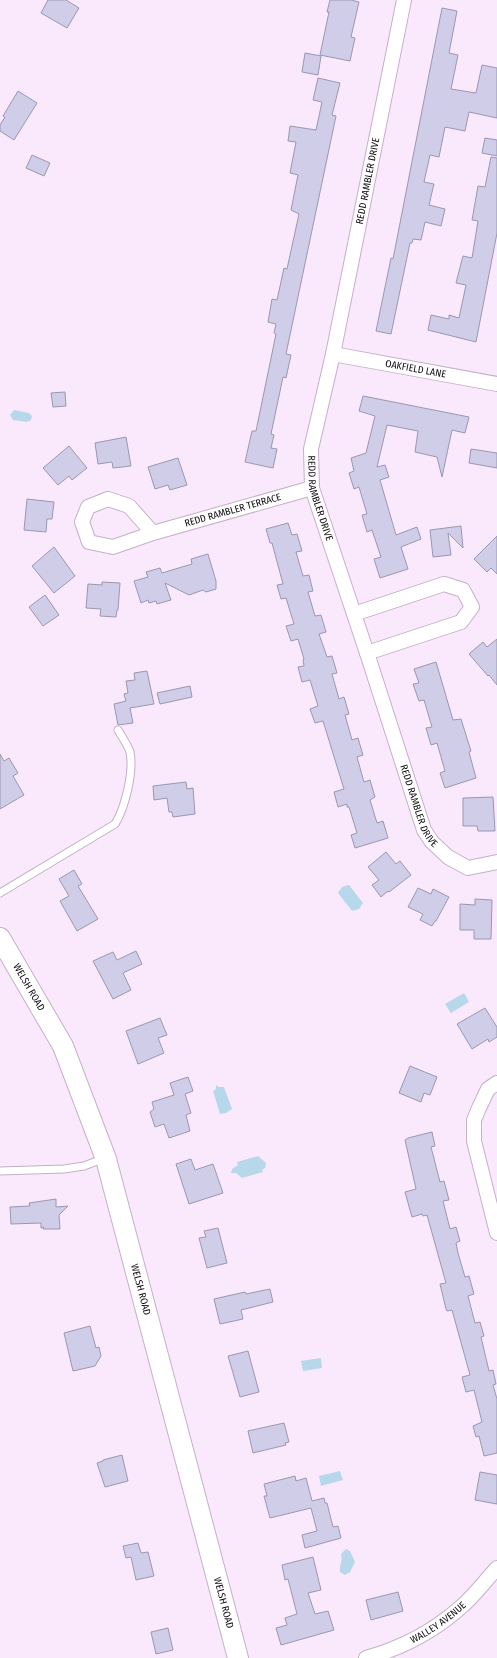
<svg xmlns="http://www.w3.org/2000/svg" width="497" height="1658" font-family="'Fira Sans Condensed',sans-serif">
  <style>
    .water { fill: #b7d8ea }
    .building { fill: #d0cde9; stroke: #9a97b2 }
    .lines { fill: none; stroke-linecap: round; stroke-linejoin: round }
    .service-casing { stroke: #c4b0c7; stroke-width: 9 }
    .minor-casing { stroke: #c4b0c7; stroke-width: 16 }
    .secondary-casing { stroke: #c4b0c7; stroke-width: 22 }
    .service { stroke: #fff; stroke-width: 7 }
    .minor { stroke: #fff; stroke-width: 14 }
    .secondary { stroke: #fff; stroke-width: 20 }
    .labels { text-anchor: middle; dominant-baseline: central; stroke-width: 3; stroke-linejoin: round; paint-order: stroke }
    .street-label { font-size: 10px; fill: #100911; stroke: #fff }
  </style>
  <rect width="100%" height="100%" fill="#fae9fc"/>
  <path class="water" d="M14,410l15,3 3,3 -1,4 -4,2 -14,-2 -3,-5z
    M349,885l14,18 -4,6 -7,2 -14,-18 4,-6z
    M464,993l5,9 -18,11 -6,-9z
    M216,1085l3,2h5l8,22 -6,4 -6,1 -7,-23 3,-2z
    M258,1156l8,7 -1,5 -3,2 1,2 -21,6 -6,-5h-5l1,-4 6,-4 -1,-3z
    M321,1358l1,10 -19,3 -2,-10z
    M340,1471l3,9 -22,6 -2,-10z
    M346,1549l4,2 5,11 -5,10 -5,3 -5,-3c-1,-7 3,-11 1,-18z"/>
  <path class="building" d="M48,0h18l13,8 -12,20 -26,-15z
    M330,0h21l8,2 -8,35 4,1 -5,23 -30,-6 9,-43h-2z
    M442,8l15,3 -8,42 9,2 -7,34 25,4 6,-28 15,3v50l-28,-6 -4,19 -20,-4 -6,30 -9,-2 -6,27 10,2 -5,21 16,4 -4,17 -16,-4 -4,18 -8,-1 -1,4h-2l-19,91 -15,-3 15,-73 2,1z
    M305,53l16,3 -3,19 -16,-3z
    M318,78l22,5 -8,32 4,1 -50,238 5,1 -5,23 -3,-1 -12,57 3,1 -3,13 6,1 -4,19 -28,-6 7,-31h4l20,-97 -2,-1 2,-9 -8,-2 4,-23 5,1 7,-32 3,1 12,-55 -8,-4 7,-35 -8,-2 6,-31 -8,-1 2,-15 26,4 6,-28 -9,-2z
    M18,91l19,12 -23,37 -14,-9v-6l5,-8 -2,-1z
    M485,138l12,2v16l-15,-3z
    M32,155l18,8 -6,13 -18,-8z
    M491,157l6,1v75l-21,109 -48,-12 3,-15 18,4v-4l10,3 7,-33 -10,-2 7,-27 9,2 6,-37 -6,-1 6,-34 7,1z
    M65,392l1,14 -13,1 -2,-14z
    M363,396l106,21 -4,16 -13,-3 -10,47 -5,-20 -22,-5 3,-21 -31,-6 -10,42 8,-2 4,12 -9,3 16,55 21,-8 4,12 -20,8 7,22 -28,9 -6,-19 7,-2 -9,-27 -5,2 -5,-17 5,-1 -8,-27 -5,2 -5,-16 5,-2 -3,-13 15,-5 9,-37 -16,-5z
    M126,437l5,29 -18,2 -1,-6 -14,2 -3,-21z
    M69,446l18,22 -15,12 -3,-4 -11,9 -15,-17z
    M471,449l26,4v15l-28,-5z
    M178,458l9,27 -17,5 -2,-5 -13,4 -7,-22z
    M27,499l27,3 -2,17h-5l-1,13 -22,-2z
    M288,523l4,12 5,-1 5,17 -6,1 7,24 6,-1 4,16 -5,1 7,24 6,-1 5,17 -7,2 8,23 5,-1 5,17 -5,1 7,25 5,-2 5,17 -4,1 7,25 6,-2 5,17 -6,2 7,25 6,-2 5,17 -5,3 7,23 6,-2 5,17 -33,10 -4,-13 6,-2 -8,-26h-2v-3l-9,3 -4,-15 10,-3 -21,-68 -8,2 -5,-14 8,-3 -8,-26 -8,2 -4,-15 6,-1 -1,-6 1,-1 -6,-20 -7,2 -5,-15 8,-2 -8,-26 -5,1 -4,-14 6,-1 -11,-41h-2l-4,-14z
    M461,526l2,22 -15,-15 3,22 -18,2 -3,-27z
    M497,536v38l-6,-6 -4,4 -13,-13z
    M54,547l21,29 -21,17 -22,-27z
    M208,554l8,27v8l-10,3 -3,-2 -14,5 -24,-12 6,17 -14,4 -1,-3 -7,2 -1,-3 -7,3 -7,-22 14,-4 -2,-5 14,-4 2,5 30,-9 -1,-5z
    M102,582l18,1 -2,27h-1l-1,7 -16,-1 1,-7 -15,-1 2,-24 14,1z
    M45,595l14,20 -16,11 -14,-19z
    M497,639v46l-8,-10 -1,1 -19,-22 14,-12 4,5z
    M436,662l17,58 8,-1 10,32 -2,1 7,26 -31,10 -5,-15 5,-2 -8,-28 -6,2 -5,-17 6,-1 -8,-27 -5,1 -6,-17 6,-1 -5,-14z
    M147,671l7,33 -24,4 3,15 -15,2 -4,-21 12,-3 -2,-7 4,-1 -2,-12 9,-1 -1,-7z
    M190,686l2,11 -32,7 -3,-11z
    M0,754l4,7 5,-3 9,15 -5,3 11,19 -24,14z
    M186,782l1,7 6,-1 2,26 -22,3 -1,-5h-3l-2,-14 -13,2 -1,-14z
    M493,797l2,34h-17l-1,-5h-14v-28z
    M386,852l10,12 4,-3 11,14 -22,17 -1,-1 -7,6 -9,-12 7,-5 -11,-13z
    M74,870l8,14 -4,2 20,33 -21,12 -17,-30 9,-5 -10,-17z
    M418,888l13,6 2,-5 16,8 -13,24h-1l-3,5 -12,-6 3,-6 -15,-7z
    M475,899l17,1 -1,39h-17v-9h-14v-26l15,1z
    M136,951l6,13 -19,9 8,17 -18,9 -20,-38 20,-9 4,8z
    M485,1008l12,19v10l-8,5 -1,-3 -16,10 -15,-25z
    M160,1018l7,17 -9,3 6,15 -26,11 -12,-33z
    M410,1066l27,11 -7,18 -6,-2 -3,9 -22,-9z
    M188,1077l5,14 -8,3 6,19 -5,2 4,16 -21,7 -5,-14 -9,3 -5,-15 4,-3 -2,-7 22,-7 -4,-12z
    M432,1132l3,14 -4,1 9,35 4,-1 5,19 -6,1 7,28 6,-2 4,14 -4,2 2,10 7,24 4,-1 5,18 -6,2 7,27 5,-1 4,14 -3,1 8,34 4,-1 3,14 -3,1 4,14v54l-13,3 -5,-20 -3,1 -3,-11 9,-4 -8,-32 -8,2 -4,-15 8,-2 -18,-65 -5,1 -1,-2 -6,-25 6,-1 -19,-68 -4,1 -1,-2 -10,3 -7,-25 11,-3 -11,-49 3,-2z
    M191,1159l4,11 18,-6 10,29 -34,11 -13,-40z
    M56,1199v8l12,-1 -9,9 1,14h-17l1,-2 -3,1v-5l-30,1 -1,-17 20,-1 -1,-3z
    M218,1228l9,35 -20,5 -8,-30 7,-1 -2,-6z
    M270,1289l3,13 -32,8 2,9 -23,5 -6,-25 31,-7 1,2z
    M90,1326l6,22 3,-1 2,9 -6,10 -22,5 -9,-38z
    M248,1351l11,41 -19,5 -12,-41z
    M284,1423l5,19 -4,1 1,2 -33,8 -5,-22z
    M122,1455l6,26 -23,6 -8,-24 6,-2v-1z
    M480,1472l17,3v29l-22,-4z
    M295,1476l1,5 10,-3 6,23 12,-3 1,5h2l6,24 5,-1 3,12 -36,10 -3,-13 15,-4 -6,-23 -41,10 -6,-22h3l-3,-12z
    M138,1543l3,10 7,-1 6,24 -18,4 -5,-23 -5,1 -3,-12z
    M313,1557l8,33 -13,3 7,21 13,-3 6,19 -53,15 -5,-17 11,-3 -2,-7 12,-4 -9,-35 -3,1 -3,-15z
    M398,1592l5,19 -32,9 -5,-20z
    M168,1628l5,22 -17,4 -5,-22z"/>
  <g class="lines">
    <g class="service-casing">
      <path id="service" d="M0,893l115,-69c10,-16 19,-52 15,-72 -2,-7 -8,-15 -12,-22
        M0,1171l64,-2 20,-3 21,-8"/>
    </g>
    <g class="minor-casing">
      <g id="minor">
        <path id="s1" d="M404,0l-71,354 -22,95 1,39 55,165 57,177 8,12 16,15 20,11 29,-6"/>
        <path id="s2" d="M333,354l164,30"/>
        <path id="s3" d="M153,533l-24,-27 -21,-7 -20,8 -6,15 7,20 24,5 40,-14 159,-45"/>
        <path d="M354,614l90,-30 19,6 9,17 -11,15 -94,31"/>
        <path d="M497,1083l-9,6 -9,19 -5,12v21l23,92"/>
        <path id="s4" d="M366,1658c36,-10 67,-26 95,-51 13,-11 24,-26 36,-39"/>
      </g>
    </g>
    <g class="secondary-casing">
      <g id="secondary">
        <path id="s5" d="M0,938l63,108 43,113 132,499"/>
      </g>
    </g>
    <use href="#service" class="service"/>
    <use href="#minor" class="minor"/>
    <use href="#secondary" class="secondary"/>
  </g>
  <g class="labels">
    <g class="street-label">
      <text transform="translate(368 181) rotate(-79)">REDD RAMBLER DRIVE</text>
      <text stroke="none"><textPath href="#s2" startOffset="84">OAKFIELD LANE</textPath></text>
      <text stroke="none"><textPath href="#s1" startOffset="509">REDD RAMBLER DRIVE</textPath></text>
      <text stroke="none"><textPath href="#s3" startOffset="267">REDD RAMBLER TERRACE</textPath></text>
      <text stroke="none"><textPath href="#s1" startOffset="833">REDD RAMBLER DRIVE</textPath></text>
      <text stroke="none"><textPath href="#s5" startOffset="57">WELSH ROAD</textPath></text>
      <text stroke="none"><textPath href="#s5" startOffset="381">WELSH ROAD</textPath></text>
      <text stroke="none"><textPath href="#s5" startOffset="705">WELSH ROAD</textPath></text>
      <text stroke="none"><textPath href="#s4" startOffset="81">WALLEY AVENUE</textPath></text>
    </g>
  </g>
</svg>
